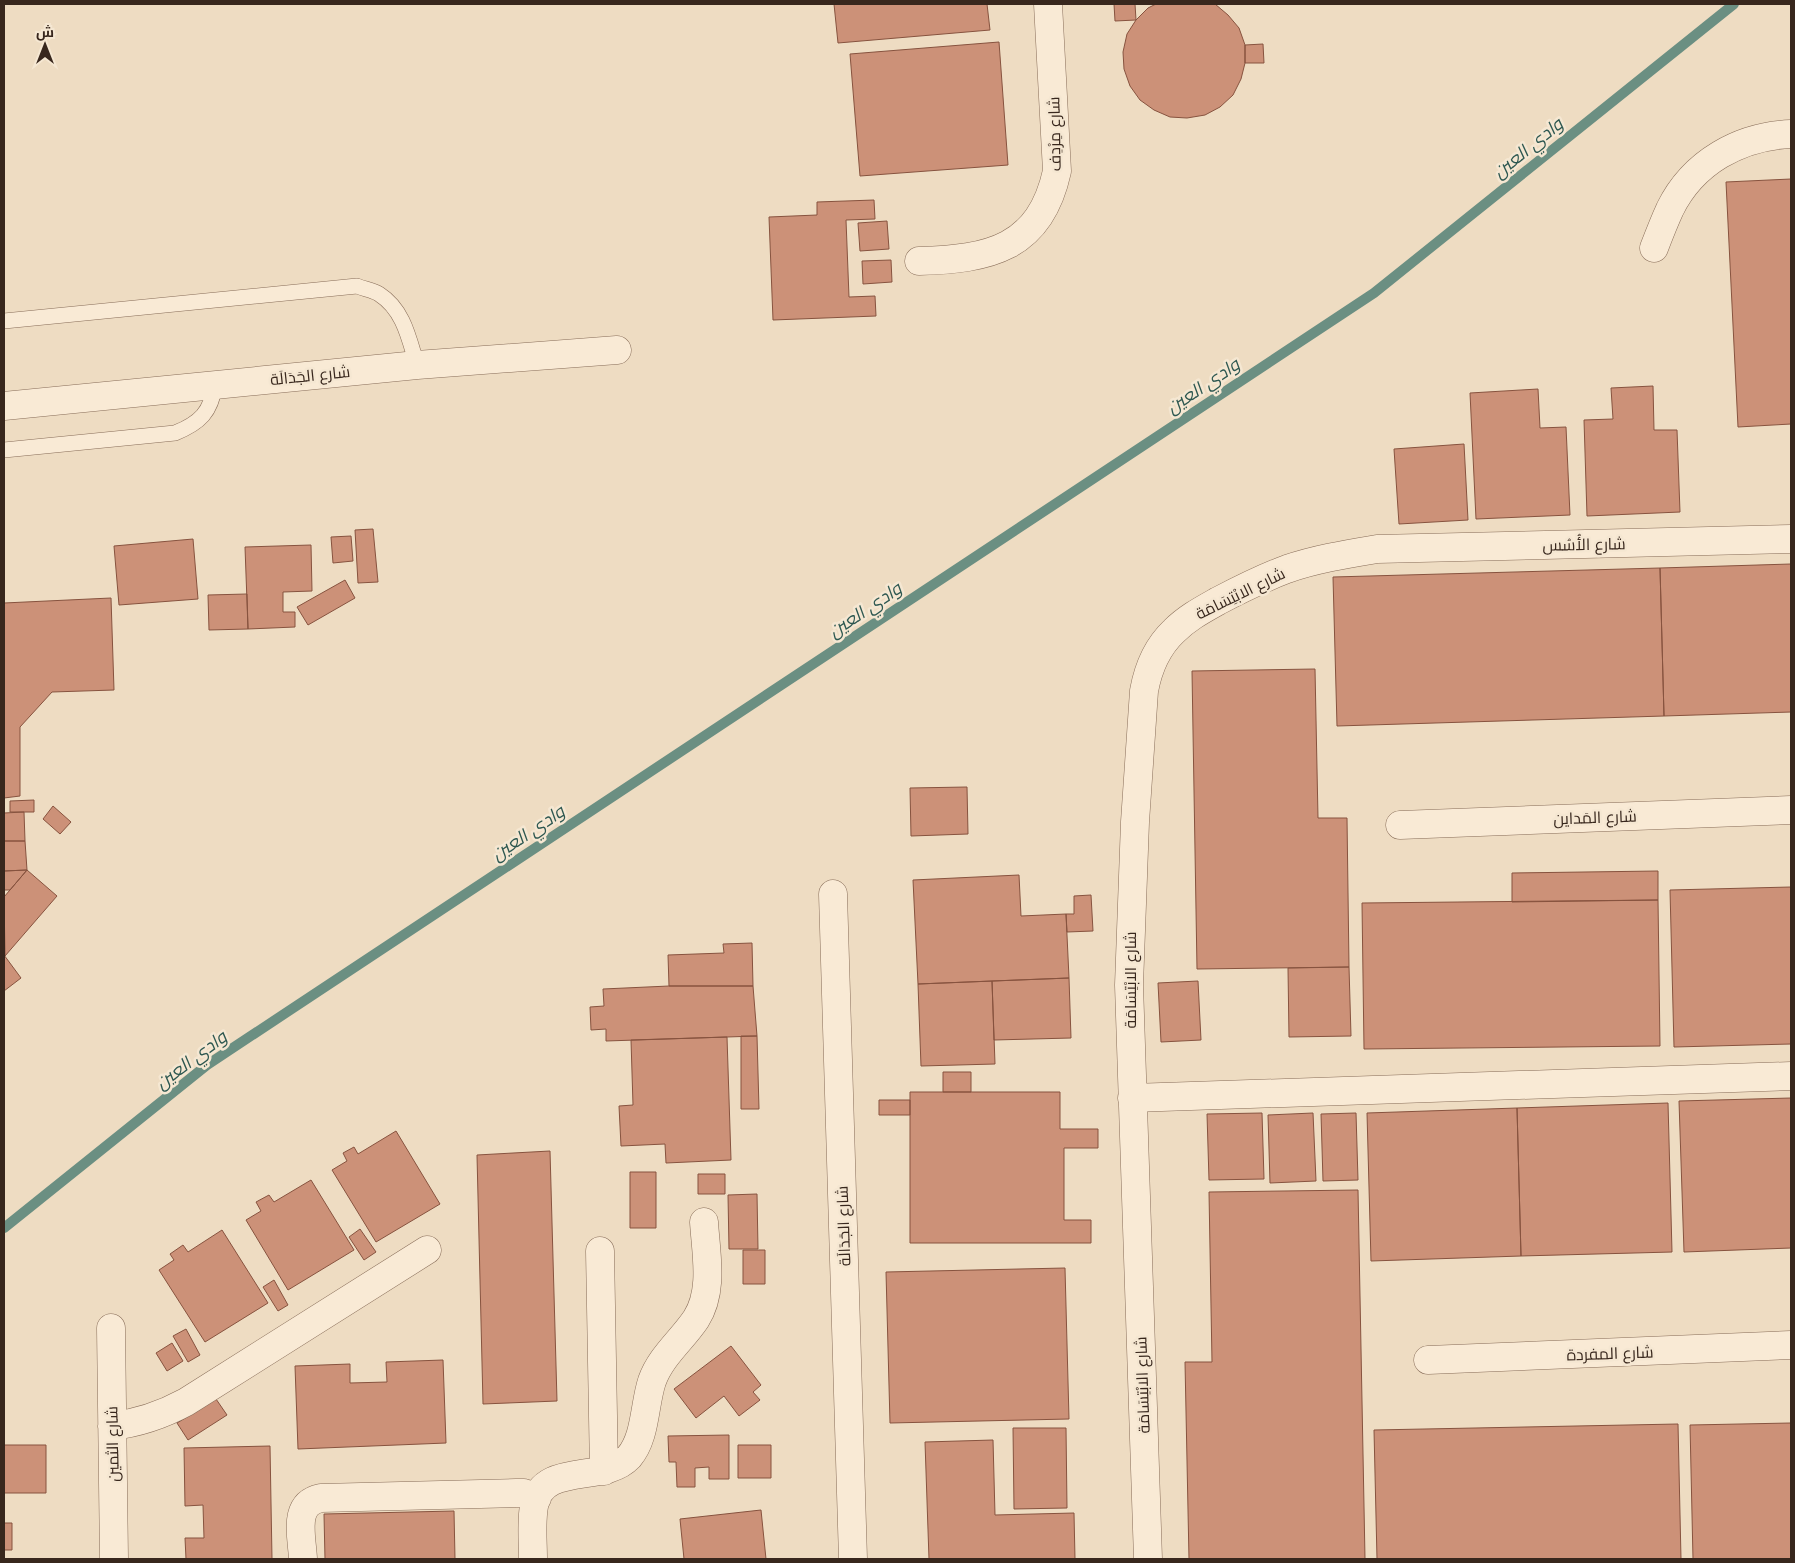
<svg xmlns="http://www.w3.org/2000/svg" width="1795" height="1563" font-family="'Libre Baskerville',Cairo,serif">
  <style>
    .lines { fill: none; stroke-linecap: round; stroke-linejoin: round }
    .stream { stroke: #6b8f82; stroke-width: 10 }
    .building { fill: #cc9178; stroke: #87533f }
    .lane-casing { stroke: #886d59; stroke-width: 16 }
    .street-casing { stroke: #886d59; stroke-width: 29 }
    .lane { stroke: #f9ead5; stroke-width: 15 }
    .street { stroke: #f9ead5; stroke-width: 28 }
    .labels { text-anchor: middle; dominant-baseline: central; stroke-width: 5; stroke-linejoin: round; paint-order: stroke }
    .street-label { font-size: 16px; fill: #38271d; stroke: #f5e7d2 }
    .water-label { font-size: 18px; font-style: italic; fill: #2d5750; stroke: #f5e7d2 }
  </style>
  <rect width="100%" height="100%" fill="#eedcc2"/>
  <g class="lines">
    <path class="stream" d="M4,1228l203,-163 1167,-772 360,-289"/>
  </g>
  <path class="building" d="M834,4h153l3,26 -152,13z
    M1114,4h21l1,16 -21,1z
    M1156,4h59l13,11 11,13 6,17v18l-4,16 -8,16 -13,12 -15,8 -18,3 -17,-1 -16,-7 -14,-10 -10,-14 -6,-17 -1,-17 4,-18 9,-14 12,-12z
    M999,42l9,123 -148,11 -10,-122z
    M1263,44l1,19h-19v-18z
    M1791,179v245l-53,3 -12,-245z
    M874,200l1,19 -29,1 3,77 26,-1 1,20 -103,4 -4,-103 48,-2v-13z
    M887,221l2,28 -29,2 -2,-28z
    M891,260l1,22 -29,2 -1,-23z
    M1653,386l1,44h23l3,82 -93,4 -3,-96 29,-1 -2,-31z
    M1538,389l2,39 26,-1 4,88 -94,4 -6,-126z
    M1464,444l4,76 -69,4 -5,-75z
    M373,529l5,53 -20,1 -3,-53z
    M351,536l2,25 -20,2 -2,-26z
    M193,539l5,60 -79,6 -5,-59z
    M311,545l1,46 -29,1v20h12v15l-47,2 -3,-82z
    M1791,564v148l-127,4 -4,-148z
    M1660,568l4,148 -327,10 -4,-149z
    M345,580l10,18 -47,27 -11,-18z
    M247,594l1,35 -39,1 -1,-35z
    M111,598l3,92 -62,2 -32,35v69l-16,2v-195z
    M1315,669l3,149h29l2,149 -152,2 -5,-298z
    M967,787l1,47 -57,2 -1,-48z
    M34,800v12h-24v-11z
    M53,806l18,16 -11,12 -17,-15z
    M24,812l1,29h-21v-28z
    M4,841h21l2,29 -23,1z
    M27,870l-17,20h-6v-19z
    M27,870l30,26 -52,60 -1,-59z
    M1658,871v29l-146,2v-29z
    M1019,875l2,41 45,-2 3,64 -151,6 -5,-104z
    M1791,887v157l-117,3 -4,-157z
    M1091,895l2,36 -26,1 -1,-18h8v-18z
    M1658,900l2,146 -296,3 -2,-146z
    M752,943l1,43h-84l-1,-31 56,-2 -1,-9z
    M4,955l17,23 -17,13z
    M1349,967l2,69 -62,1 -1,-69z
    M1069,978l2,60 -77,2 -2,-59z
    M992,981l3,83 -74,2 -3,-82z
    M1198,981l3,59 -40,2 -3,-59z
    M669,986h84l4,50 -151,5v-12l-15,1 -1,-23 14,-1 -1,-17z
    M741,1036h16l2,73h-18z
    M727,1037l4,123 -65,3 -1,-19 -44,2 -2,-40 14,-1 -2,-65z
    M943,1072h28v20h-28z
    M910,1092h150v37h38v19h-34v72h27v23h-181z
    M1791,1098v150l-107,4 -5,-151z
    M879,1100h31v15h-31z
    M1668,1103l4,149 -151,4 -4,-148z
    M1517,1108l4,148 -150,5 -4,-148z
    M1262,1113l2,66 -55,1 -2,-66z
    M1313,1113l3,68 -46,2 -2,-68z
    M1356,1113l2,67 -35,1 -2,-67z
    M396,1131l44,73 -64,38 -44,-72 15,-9 -4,-8 11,-6 4,7z
    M550,1151l7,250 -74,3 -6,-249z
    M630,1172h26v56h-26z
    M698,1174h27v20h-27z
    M311,1180l43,70 -66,40 -42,-70 15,-9 -5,-9 13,-7 5,7z
    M1358,1190l7,369h-176l-4,-197h27l-3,-170z
    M757,1194l1,55h-29l-1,-54z
    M360,1229l16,23 -12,8 -15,-23z
    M222,1230l46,73 -63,39 -46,-72 15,-10 -4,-6 13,-9 5,7z
    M743,1250h22v34h-22z
    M1065,1268l4,151 -179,4 -4,-151z
    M274,1280l14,25 -10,6 -15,-24z
    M186,1329l14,26 -12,7 -15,-26z
    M172,1343l11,18 -16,10 -11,-18z
    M731,1346l30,39 -8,7 7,8 -21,16 -15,-20 -28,22 -22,-29z
    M443,1360l3,83 -148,6 -3,-83 55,-2v19l37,-1 -1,-20z
    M216,1399l11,16 -39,25 -11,-17z
    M1791,1423v136h-98l-3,-134z
    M1678,1424l3,135h-304l-3,-129z
    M1013,1428h53l1,80 -53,1z
    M729,1435v44h-20v-12l-14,1v19h-18l-1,-25h-7l-1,-26z
    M993,1440l2,75 79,-2 1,46h-146l-4,-117z
    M4,1445h42v48h-42z
    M738,1445h33v33h-33z
    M270,1446l2,113h-86l-1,-21h19l-1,-33 -18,1 -1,-58z
    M761,1510l5,49h-82l-4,-40z
    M454,1511l1,48h-130l-1,-45z
    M4,1523h8v27h-8z"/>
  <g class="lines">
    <g class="lane-casing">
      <path id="lane" d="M4,321l353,-35c7,3 16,4 22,8 25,16 30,45 38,71
        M4,450l171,-17c25,-10 36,-21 40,-48"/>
    </g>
    <g class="street-casing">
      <path id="street" d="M1654,248c5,-13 10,-26 16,-39 23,-47 70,-73 121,-75
        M919,261c70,-2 121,-12 138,-90l-9,-167
        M4,406l413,-41 200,-15
        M1400,825l391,-15
        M833,894l20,665
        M1132,1098l659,-22
        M600,1251l4,220
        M111,1328l3,231
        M1428,1360l363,-15
        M112,1426c27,-3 50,-11 74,-24l241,-152
        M303,1559c-1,-23 -11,-55 18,-61l195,-5h8l13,5
        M533,1559c0,-17 -2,-36 1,-53 8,-45 70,-22 95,-49 17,-20 15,-52 23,-76 9,-25 30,-41 44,-62 18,-28 10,-65 8,-97
        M1148,1559l-19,-574 6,-163 9,-131c4,-22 13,-44 30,-60 13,-13 28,-21 44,-30 23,-12 45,-23 69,-32 29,-10 60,-15 90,-20l414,-10"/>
    </g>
    <use href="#lane" class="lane"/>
    <use href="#street" class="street"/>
  </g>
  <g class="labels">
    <g class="street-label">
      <text transform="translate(1054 134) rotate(-91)">شارع مِرْدِف</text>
      <text transform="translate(310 375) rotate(-6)">شارع الجَدَالَة</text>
      <text transform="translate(1584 544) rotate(-1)">شارع الأُسُس</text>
      <text transform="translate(1240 593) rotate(-26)">شارع الابْتِسَامَة</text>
      <text transform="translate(1595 817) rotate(-2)">شارع المَداين</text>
      <text transform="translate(1130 980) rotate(-90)">شارع الابْتِسَامَة</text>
      <text transform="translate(843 1226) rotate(-92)">شارع الجَدَالَة</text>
      <text transform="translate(1610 1353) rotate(-2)">شارع المفردة</text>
      <text transform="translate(1142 1385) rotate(-92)">شارع الابْتِسَامَة</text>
      <text transform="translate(112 1444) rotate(-91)">شارع الثمين</text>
    </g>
    <g class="water-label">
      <text transform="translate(1528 148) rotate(-39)">وادي العين</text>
      <text transform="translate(1203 386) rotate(-34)">وادي العين</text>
      <text transform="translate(865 610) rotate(-34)">وادي العين</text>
      <text transform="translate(528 833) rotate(-34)">وادي العين</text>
      <text transform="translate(191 1060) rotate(-37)">وادي العين</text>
    </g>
  </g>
  <rect width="1795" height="1563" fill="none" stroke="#38271d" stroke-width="10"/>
  <g transform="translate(45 45)" stroke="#f5e7d2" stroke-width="4" paint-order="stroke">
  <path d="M0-4L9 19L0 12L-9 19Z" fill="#38271d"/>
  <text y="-8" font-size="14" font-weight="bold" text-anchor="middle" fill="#38271d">ش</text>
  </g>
</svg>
